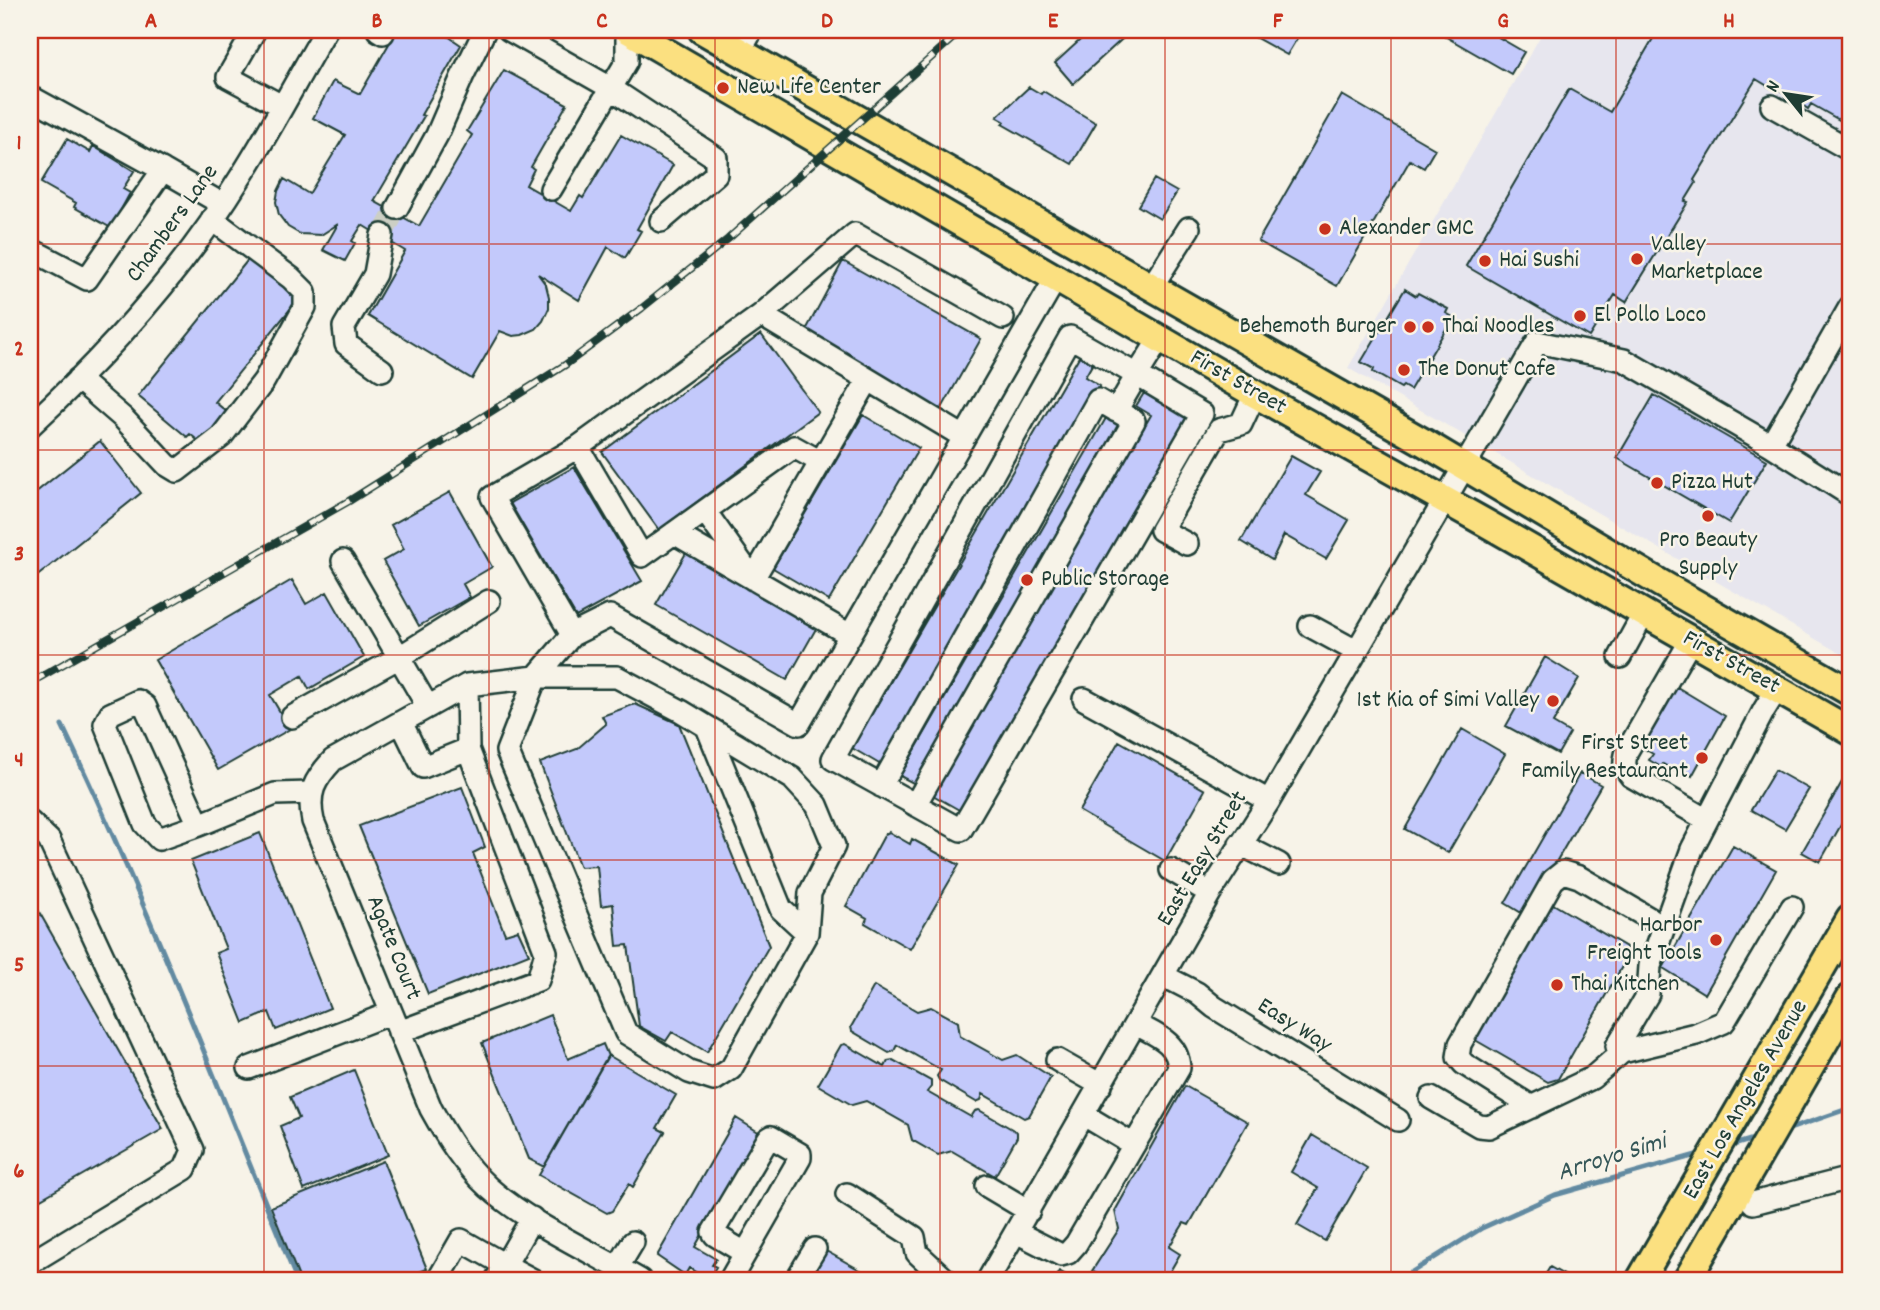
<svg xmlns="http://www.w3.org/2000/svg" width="1880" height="1310" font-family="Dekko,sans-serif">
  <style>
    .built { fill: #e7e6ee }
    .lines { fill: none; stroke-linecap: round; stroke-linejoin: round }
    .stream { stroke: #628aa1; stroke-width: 5 }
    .building { fill: #c3c9fb; stroke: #1f3d34; stroke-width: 2 }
    .minor-tunnel { stroke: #cccfc4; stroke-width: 21; stroke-dasharray: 21 10; stroke-linecap: butt }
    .minor-casing { stroke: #1f3d34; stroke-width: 26 }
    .major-casing { stroke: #1f3d34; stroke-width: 32 }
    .minor { stroke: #f7f3e8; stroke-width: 21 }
    .major { stroke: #fbe080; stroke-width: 26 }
    .rail-casing { stroke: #1f3d34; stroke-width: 8 }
    .rail { stroke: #f7f3e8; stroke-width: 5; stroke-dasharray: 16; stroke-linecap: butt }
    .grid { fill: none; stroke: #c8321e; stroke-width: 2; stroke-opacity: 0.55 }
    .poi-dot { fill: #c8321e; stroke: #f7f3e8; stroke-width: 2.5 }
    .labels { text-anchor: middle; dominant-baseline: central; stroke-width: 5; stroke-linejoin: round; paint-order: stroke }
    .poi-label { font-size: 24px; fill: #1f3d34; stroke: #f7f3e8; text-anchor: start }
    .street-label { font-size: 24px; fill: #1f3d34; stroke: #f7f3e8 }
    .water-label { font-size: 26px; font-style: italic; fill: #355758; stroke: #f7f3e8 }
    .neatline { fill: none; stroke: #c8321e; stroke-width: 2.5 }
    .grid-label { font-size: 23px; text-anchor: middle; font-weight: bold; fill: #c8321e }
  </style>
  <rect width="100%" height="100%" fill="#f7f3e8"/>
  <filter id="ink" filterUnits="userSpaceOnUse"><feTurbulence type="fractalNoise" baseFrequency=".0143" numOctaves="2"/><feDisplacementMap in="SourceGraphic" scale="14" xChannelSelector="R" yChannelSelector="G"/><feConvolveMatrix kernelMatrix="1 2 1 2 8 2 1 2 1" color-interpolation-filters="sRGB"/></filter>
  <g filter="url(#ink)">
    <path class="built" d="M1544,30h306v629l-502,-291z"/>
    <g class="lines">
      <path class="stream" d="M62,725c87,181 158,369 235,555
        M1784,1131l66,-23
        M1730,1146l27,-8
        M1399,1280l83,-52 73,-33 148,-42"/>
    </g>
    <path class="building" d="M397,30h42l22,15 -40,70 3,1 -50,85 45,25 53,-91 -5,-4 37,-61 63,34 -36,63 3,2 -8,16 45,26 9,-15 3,2 38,-63 52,30 -36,64 4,2 -16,27 -17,-11 -29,53 -41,-26 8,11 3,12v11l-6,13 -7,8 -14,6 -9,1 -13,-5 -28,48 -104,-63 37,-65 -43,-26 -10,16 3,2 -10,18 -22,-11 15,-26 -17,11 -21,-1 -12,-7 -9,-12 -3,-13 2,-11 6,-12 25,15 36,-59 -32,-17 20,-37 27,13z
      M1091,30h41l-59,54 -18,-21z
      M1242,30h60l-15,25z
      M1434,30h52l38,22 -13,22z
      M1658,30h192v96l-39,-22 -3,5 -31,-21h-6l-15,-9 -62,101 2,3 -11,18 3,1 -62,100 -11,-7 -26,42 -123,-71 103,-177 41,23z
      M1029,87l12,7 2,-3 53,32 -24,41 -70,-40 2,-3 -7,-4z
      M1342,95l93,54 -11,19 -14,-8 -73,126 -79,-45z
      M67,139l23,13 3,-6 41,25 -11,18 7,4 -19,35 -37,-21 2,-4 -35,-20z
      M1154,179l23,13 -17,27 -22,-13z
      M251,256l49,41 -85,105 12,10 -26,31 -11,-9 -3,3 -49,-41z
      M843,261l138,78 -40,71 -136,-78z
      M1405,289l11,7 2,-3 30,16 -2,4 7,4 -43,73 -7,-4 -2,2 -28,-16 1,-3 -13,-7z
      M761,334l57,78 -159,118 -57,-78z
      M1080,355l13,8 -8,14 15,9 -219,379 -29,-17z
      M1144,393l45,25 -228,393 -30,-17 220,-379 -15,-9z
      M1654,395l113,65 -38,63 -112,-65z
      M863,415l56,33 -90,153 -56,-33z
      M1106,418l15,8 -206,358 -15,-8z
      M100,441l41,52 -111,89v-85z
      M1291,456l29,16 -14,23 43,25 -23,39 -42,-24 -12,25 -31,-19z
      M574,467l68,114 -66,36 -66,-114z
      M450,492l42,75 -29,17 7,13 -51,29 -36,-65 21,-12 -13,-24z
      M686,553l131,74 -30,53 -131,-75z
      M292,580l14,24 21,-12 37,65 -55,32 -7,-13 -32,19 20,34 -72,41 -63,-110z
      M1545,657l34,21 -26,45 17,10 -12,21 -52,-28z
      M1677,687l48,29 -33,60 -6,-4 -2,4 -21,-12 -2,3 -12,-7 4,-6 -12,-7z
      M635,704l44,20 90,222 -62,106 -35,-20 -6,9 -27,-15 -11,-81 -11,1 -4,-42 -12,2 -4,-40 -17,1 -40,-104 37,-14 29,-25 -4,-8z
      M1462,729l43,25 -57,99 -43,-24z
      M1119,741l86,49 -40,71 -86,-50z
      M1775,770l34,19 -24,40 -34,-19z
      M1580,773l21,12 -76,130 -20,-12z
      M1842,782l8,5v22l-30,53 -18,-10z
      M462,787l23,60 -12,6 32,81 13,-4 11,24 -101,40 -69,-168z
      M889,832l21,12 2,-5 47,26 -49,84 -45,-26 2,-5 -21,-12 39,-72z
      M260,833l70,175 -54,22 -7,-18 -25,11 -28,-70 10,-4 -35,-88z
      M1733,846l43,24 -71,124 -42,-26z
      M30,896l133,233 -133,76z
      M1548,901l78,46 2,9 -70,123 -10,3 -78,-45z
      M874,986l43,25 14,-4 27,15 2,14 43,24 14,-5 34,22 -22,39 -5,2 -41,-24 -2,6 -5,2 -37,-22 -2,-4 4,-6 -44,-25 -3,6 -5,2 -37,-22 -1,-4z
      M550,1015l18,44 35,-15 5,12 -64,111 -15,-8 -47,-116z
      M845,1044l40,23 3,-6 5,-1 38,21v6l-4,5 44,25 4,-6 4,-1 38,22v5l-22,39 -43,-25 -14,4 -26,-15 -4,-15 -42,-24 -14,4 -34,-20 23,-40z
      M608,1055l68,40 -19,33 8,4 -32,55 -4,-3 -17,27 -5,2 -68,-38z
      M354,1070l34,85 -84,35 -24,-64 19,-8 -9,-21z
      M1185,1086l63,36 -59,103 -5,-2 -15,24 11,7 -15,26h-57l-16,-9 27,-42 -4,-18z
      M736,1118l24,15 -65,114 21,12 -4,6 4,2 -8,13 -19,-12 -4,7 -28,-19z
      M1312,1135l55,33 -42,73 -28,-16 21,-37 -27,-16z
      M383,1161l44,108 -28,11h-99l-29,-73z
      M826,1251l52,29h-68z
      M1550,1267l23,13h-31z
      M1059,1271l16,9h-21z"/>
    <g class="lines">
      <path class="minor-tunnel" d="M382,235l15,-27"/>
      <g class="minor-casing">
        <path id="minor" d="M255,30l-27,47 54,29
          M378,30l5,3 1,-3
          M509,30l100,57 107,71v16l-55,47
          M740,51l12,-21
          M1772,106l78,44
          M30,112l6,-12 127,70
          M551,189l76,-128v-31
          M397,208l40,-73 25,-58 23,-47
          M382,235l-7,39 -31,53 2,17 36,26
          M30,249l57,30 76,-109 59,34
          M1152,286l37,-58
          M761,315l94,-81 148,84
          M78,379l45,39 44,47 10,6 44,-34 43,-56 41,-74v-15l-14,-14 -79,-59
          M1116,411l21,-36 65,39 -241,416 -128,-71 237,-422 67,38 23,-37
          M30,426c79,-73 153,-156 210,-248 31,-48 57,-99 86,-148
          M964,437l-203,-122 -183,132 -86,50 80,138 38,-19 189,108 257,-446
          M1771,445l79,-138
          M578,447l64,109 152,-109 27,15
          M705,511l48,68 115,-199
          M674,533l176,102
          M1187,544l-26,-14 58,-100 22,-6 14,-30
          M343,561l85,146
          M1310,626l46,25
          M572,635l-36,42 -29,74 119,282 63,39 25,8 17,-11 76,-136 3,-40 24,-47 -17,-41 -25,-27 -111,-67 -64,-34h-81l-69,8 -134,75c-19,20 -26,33 -20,61l118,288c16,29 33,56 57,78 40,36 104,65 152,93
          M1691,640l-64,111c-3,11 -4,16 4,25l76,44
          M1620,657l24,-44
          M467,685l1,64
          M1777,689l-13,21 -72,139 -42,117 -2,28 -31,52 5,6 74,-18 28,-12 68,-115
          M1084,699l185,102
          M292,717l106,-59 91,-57
          M707,727l74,182 26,24
          M881,786l217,-386 36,21 -219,384
          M30,822l19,18 144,310 -8,19 -155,94
          M199,825l-40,14 -14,-15 -40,-100 5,-10 28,-13 7,5 54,119 76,-31 36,-1
          M1240,844l39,20
          M1171,870l39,23
          M1164,976l33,17 17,14 184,113
          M399,1032l139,-52 8,-28 -78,-203 -45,18 -22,-45
          M1057,1060l44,25
          M249,1068l142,-55
          M1431,1098l48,28 10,1 103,-49 30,-26
          M1532,1107l-68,-43 -6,-7 2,-13 93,-164 10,-8 16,5 85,50
          M1084,1115l50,30
          M987,1186l42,25
          M847,1194l67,43 3,16 29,27
          M1753,1203l97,-25
          M1016,1232l45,23 7,-2 8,-9 103,-176c-1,-26 -23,-33 -43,-44
          M618,1267l15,-25
          M438,1280l23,-40 44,25 27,-47
          M496,1280l9,-15 28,15
          M730,1280l70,-122v-4l-29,-17 -3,2 -55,93 2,3 30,18
          M796,1280l19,-31
          M988,1280l222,-387 59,-92 268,-459 87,18 147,85 79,50"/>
      </g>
      <g class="major-casing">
        <path id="major" d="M628,30l627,364 229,128 366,209
          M702,30l723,413 235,140 190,109
          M1640,1280l210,-361
          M1687,1280l163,-282"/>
      </g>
      <use href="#minor" class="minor"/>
      <use href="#major" class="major"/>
      <g class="rail-casing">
        <path id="rail" d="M30,683l319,-182 216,-136 77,-57 86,-69 234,-209"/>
      </g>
      <use href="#rail" class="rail"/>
    </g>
  </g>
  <path class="grid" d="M264,30v1250M489,30v1250M715,30v1250M940,30v1250M1165,30v1250M1391,30v1250M1616,30v1250M30,244h1820M30,450h1820M30,655h1820M30,860h1820M30,1066h1820"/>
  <g class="poi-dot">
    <circle cx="723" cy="88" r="7"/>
    <circle cx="1325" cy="229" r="7"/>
    <circle cx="1637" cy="259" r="7"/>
    <circle cx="1485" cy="261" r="7"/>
    <circle cx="1580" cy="316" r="7"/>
    <circle cx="1410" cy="327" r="7"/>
    <circle cx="1428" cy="327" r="7"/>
    <circle cx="1404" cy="370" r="7"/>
    <circle cx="1657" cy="483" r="7"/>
    <circle cx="1708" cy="516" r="7"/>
    <circle cx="1027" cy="580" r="7"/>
    <circle cx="1553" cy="701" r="7"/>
    <circle cx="1702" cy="758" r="7"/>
    <circle cx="1716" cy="940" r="7"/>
    <circle cx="1557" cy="985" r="7"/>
  </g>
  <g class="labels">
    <g class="poi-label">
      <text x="737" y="88">New Life Center</text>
      <text x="1339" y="229">Alexander GMC</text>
      <text x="1651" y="245">Valley<tspan x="1651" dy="28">Marketplace</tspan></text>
      <text x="1499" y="261">Hai Sushi</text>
      <text x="1594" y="316">El Pollo Loco</text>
      <text x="1396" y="327" text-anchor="end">Behemoth Burger</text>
      <text x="1442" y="327">Thai Noodles</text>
      <text x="1418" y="370">The Donut Cafe</text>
      <text x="1671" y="483">Pizza Hut</text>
      <text x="1708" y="541" text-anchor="middle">Pro Beauty<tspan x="1708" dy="28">Supply</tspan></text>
      <text x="1041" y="580">Public Storage</text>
      <text x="1539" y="701" text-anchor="end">1st Kia of Simi Valley</text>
      <text x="1688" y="744" text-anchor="end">First Street<tspan x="1688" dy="28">Family Restaurant</tspan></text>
      <text x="1702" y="926" text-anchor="end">Harbor<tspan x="1702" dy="28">Freight Tools</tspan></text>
      <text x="1571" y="985">Thai Kitchen</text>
    </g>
    <g class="street-label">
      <text transform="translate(173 224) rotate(-54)">Chambers Lane</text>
      <text transform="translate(1238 383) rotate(30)">First Street</text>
      <text transform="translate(1731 663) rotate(29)">First Street</text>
      <text transform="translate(1203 859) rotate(-59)">East Easy Street</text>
      <text transform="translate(393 948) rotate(68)">Agate Court</text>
      <text transform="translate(1294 1026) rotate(32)">Easy Way</text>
      <text transform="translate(1746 1100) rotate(-60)">East Los Angeles Avenue</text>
    </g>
    <g class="water-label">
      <text transform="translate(1612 1158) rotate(-17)">Arroyo Simi</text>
    </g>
  </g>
  <rect width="1880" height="1310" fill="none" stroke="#f7f3e8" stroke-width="77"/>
  <g transform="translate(1786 94) rotate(300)" stroke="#f7f3e8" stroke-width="5" paint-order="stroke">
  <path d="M0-5L12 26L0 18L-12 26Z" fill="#1f3d34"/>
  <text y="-10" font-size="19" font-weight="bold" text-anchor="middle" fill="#1f3d34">N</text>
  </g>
  <rect x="38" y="38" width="1804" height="1234" class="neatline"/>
  <g class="grid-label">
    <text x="151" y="27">A</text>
    <text x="377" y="27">B</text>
    <text x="602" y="27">C</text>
    <text x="827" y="27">D</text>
    <text x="1053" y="27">E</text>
    <text x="1278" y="27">F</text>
    <text x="1503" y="27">G</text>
    <text x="1729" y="27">H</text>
    <text x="19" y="149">1</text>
    <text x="19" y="355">2</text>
    <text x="19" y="560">3</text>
    <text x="19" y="766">4</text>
    <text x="19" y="971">5</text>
    <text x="19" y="1177">6</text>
  </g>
</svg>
